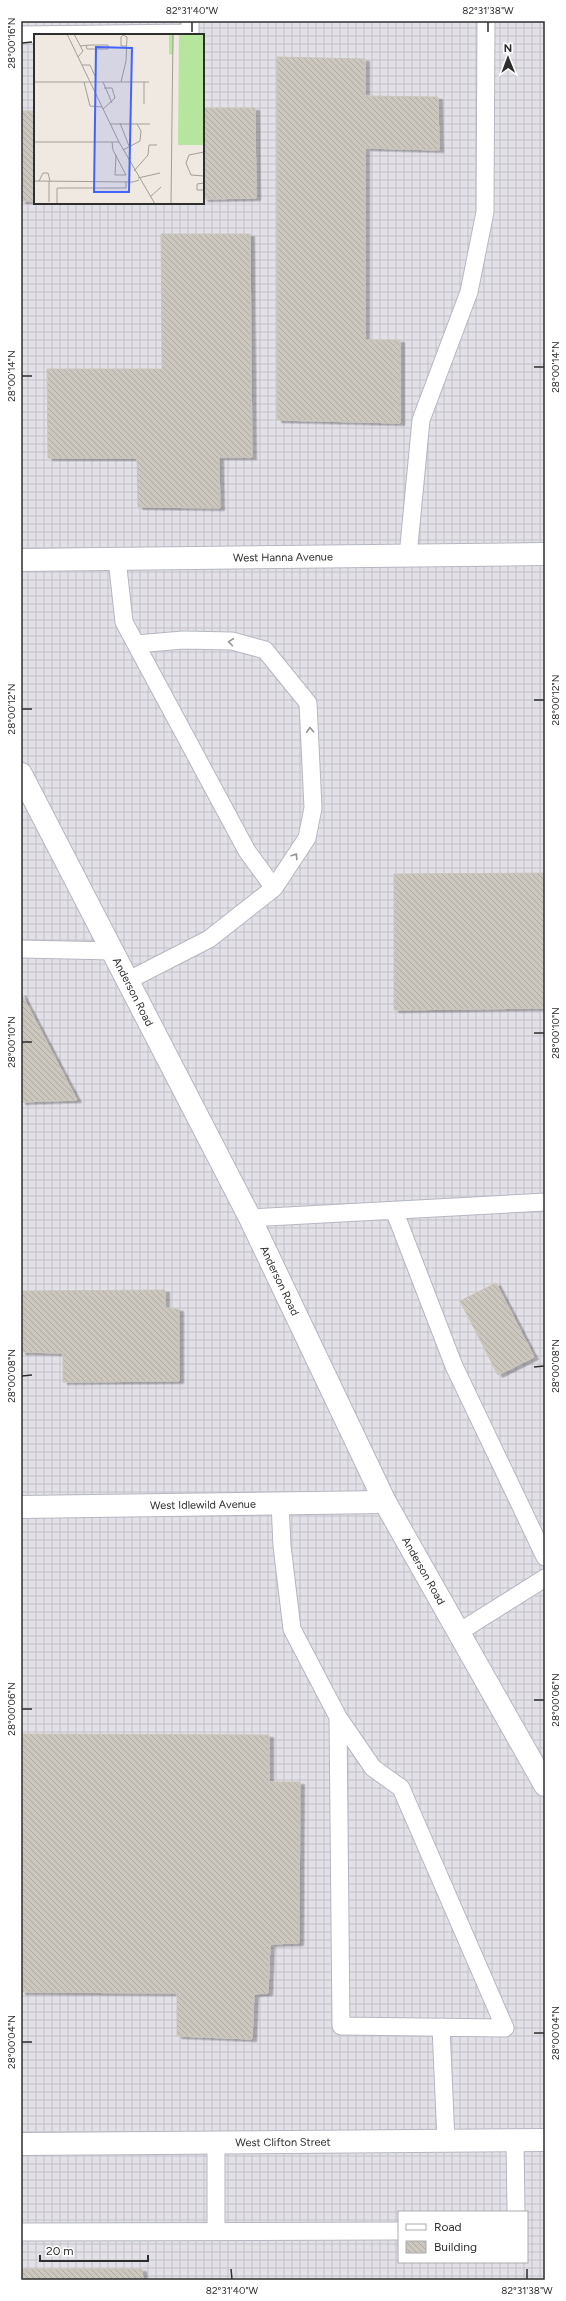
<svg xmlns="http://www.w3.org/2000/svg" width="566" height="2301" font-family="Figtree,sans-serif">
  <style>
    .industrial { fill: url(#industrial-grid); fill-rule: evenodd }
    .building { fill: url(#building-back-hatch); stroke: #cbc5ba; filter: url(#shadow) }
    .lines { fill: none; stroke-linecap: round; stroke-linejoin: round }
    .lane-casing { stroke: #b4b7c1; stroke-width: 19 }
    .street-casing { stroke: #b4b7c1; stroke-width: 24 }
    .secondary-casing { stroke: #b4b7c1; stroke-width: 24 }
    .lane { stroke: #fff; stroke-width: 17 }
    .street { stroke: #fff; stroke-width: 22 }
    .secondary { stroke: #fff; stroke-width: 22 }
    .oneway { stroke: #969696 }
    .ticks { fill: none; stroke: #2e2e2e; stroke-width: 1.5 }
    .labels { text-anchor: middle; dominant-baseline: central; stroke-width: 4; stroke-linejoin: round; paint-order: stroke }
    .street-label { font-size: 11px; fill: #2e2e2e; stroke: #fff }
    .inset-road { fill: none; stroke: #a29e99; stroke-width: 1 }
    .view { fill: #4264fb; fill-opacity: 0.15; stroke: #4264fb; stroke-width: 2 }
    .inset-edge { fill: none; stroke: #2e2e2e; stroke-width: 2 }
    .neatline { fill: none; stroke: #2e2e2e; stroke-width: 1.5 }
    .ticks-label { font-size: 10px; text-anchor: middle; fill: #2e2e2e }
  </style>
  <defs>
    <pattern id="industrial-grid" width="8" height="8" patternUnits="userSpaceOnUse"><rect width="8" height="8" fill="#e3e1e8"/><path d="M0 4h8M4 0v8" fill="none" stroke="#c3c1c7"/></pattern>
    <pattern id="building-back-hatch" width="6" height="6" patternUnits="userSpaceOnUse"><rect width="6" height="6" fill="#cbc7bf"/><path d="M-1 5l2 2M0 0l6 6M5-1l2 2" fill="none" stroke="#afaba4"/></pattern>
    <filter id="shadow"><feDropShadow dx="4.5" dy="2.5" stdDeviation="0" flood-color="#0004"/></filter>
  </defs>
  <rect width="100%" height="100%" fill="#efe9e1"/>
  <path class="industrial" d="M21,21h524v2259h-524zM35,35h168v168h-168zM399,2212h128v50h-128z"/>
  <path class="building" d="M277,57l88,2v37l73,1 1,53 -74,-2v192h35v83l-123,-3z
    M203,108h52l1,90 -53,1z
    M21,111h14v90h-14z
    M161,234h89l2,223h-33l1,51 -82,-1 -1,-49h-89l-1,-89h115z
    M545,873v135l-151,2v-136z
    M21,993l56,107 -56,2z
    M496,1283l38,74 -36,18 -38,-74z
    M165,1290v18l14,1v72l-116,1v-29l-42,-1v-61z
    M21,1734l248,1v47h31l-1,161 -29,1 -2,49 -14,1 -2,45 -75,-3v-43l-156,-1z
    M21,2269h121l1,11h-122z"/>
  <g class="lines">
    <g class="lane-casing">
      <path id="lane" d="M21,35l169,-2v-12
        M408,556l13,-136 48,-128 16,-80 1,-191
        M117,559l7,63 123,229 27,37
        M21,949l93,2
        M129,980l80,-41 65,-51 33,-50 6,-30 -5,-105 -43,-53 -33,-9 -49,-1 -47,4
        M394,1210l60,156 91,191
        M250,1218l295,-16
        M280,1503l2,43 10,83 46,88 35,51 28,20 104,240 -164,-2 -3,-309
        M459,1632l86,-54
        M441,2027l5,114
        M515,2140l1,72
        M216,2231v-89
        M21,2232l378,-1"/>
    </g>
    <g class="street-casing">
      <g id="street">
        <path id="s1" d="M21,560l524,-6"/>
        <path id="s2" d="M21,1507l364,-5"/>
        <path id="s3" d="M21,2144l524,-4"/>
      </g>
    </g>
    <g class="secondary-casing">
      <g id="secondary">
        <path id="s4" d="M21,774l229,444 135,284 160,283"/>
      </g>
    </g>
    <use href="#lane" class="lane"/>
    <use href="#street" class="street"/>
    <use href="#secondary" class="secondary"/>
  </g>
  <defs><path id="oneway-chevron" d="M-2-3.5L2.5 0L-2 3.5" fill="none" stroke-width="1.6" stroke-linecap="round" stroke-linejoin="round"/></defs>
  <g class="oneway">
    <use href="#oneway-chevron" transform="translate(231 642) rotate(-172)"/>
    <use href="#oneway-chevron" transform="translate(310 730) rotate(-93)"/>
    <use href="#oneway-chevron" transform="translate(295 856) rotate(-57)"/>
  </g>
  <path class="ticks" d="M192,22v10M488,22v10M22,43l10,-1M534,367h10M22,376h10M534,700h10M22,709h10M534,1033h10M22,1042h10M534,1367l10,-1M22,1376l10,-1M534,1700h10M22,1709h10M534,2033h10M22,2042h10M231,2269l1,10M527,2269v10"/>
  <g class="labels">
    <g class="street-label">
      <text stroke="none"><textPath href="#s1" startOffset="262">West Hanna Avenue</textPath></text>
      <text stroke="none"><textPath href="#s4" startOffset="245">Anderson Road</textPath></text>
      <text stroke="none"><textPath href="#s4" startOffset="569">Anderson Road</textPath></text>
      <text stroke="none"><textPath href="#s2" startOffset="182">West Idlewild Avenue</textPath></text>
      <text stroke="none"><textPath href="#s4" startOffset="893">Anderson Road</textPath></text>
      <text stroke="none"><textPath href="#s3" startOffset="262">West Clifton Street</textPath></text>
    </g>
  </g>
  <g transform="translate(34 34)">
    <rect width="170" height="170" fill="#efe9e1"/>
    <path d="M145,0h25v111h-26z" fill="#b6e59e"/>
    <path d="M135,0h5l-1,21 -4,-1zM164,81h6v22l-9,-2 -5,-12 2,-5z" fill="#b6e59e"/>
    <path class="inset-road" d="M33,0l52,108 36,62M40,0l9,17 -5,6M46,12l10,-1h18v4h-21l-1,-4M48,31h8l5,11M0,48h115M50,48l6,24 12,1M69,48l9,21M87,48l5,-21 1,-24 -4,-2 -2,2v9h6M110,70v-22M69,75l12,-11 -3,-10h-8M86,89l9,23M76,90h40M0,108h85M78,108l1,8 13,25h-11l1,-20M89,116l17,-9 1,-10 -4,-7M170,118l-15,3 -3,8 5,12 13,1M100,137l14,-16 1,-10h8M104,144l22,-5M0,147l99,1 6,-2M5,147l4,-8h5l2,8M15,147v21M170,149l-7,1v6h7M116,163l11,-10M23,170v-16h69v-6M137,170l2,-170"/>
    <path class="view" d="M62,13l36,1 -3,144h-35z"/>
    <rect width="170" height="170" class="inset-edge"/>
  </g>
  <rect width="566" height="2301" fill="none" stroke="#ffffff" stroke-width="44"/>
  <rect x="398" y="2211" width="130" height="52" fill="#ffffff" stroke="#ababab"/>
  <rect x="406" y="2224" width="20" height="6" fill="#ffffff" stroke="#ababab"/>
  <text x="434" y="2231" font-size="12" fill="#2e2e2e">Road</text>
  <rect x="406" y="2241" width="20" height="12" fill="url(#building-back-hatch)" stroke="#ababab"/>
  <text x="434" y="2251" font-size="12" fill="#2e2e2e">Building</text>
  <g transform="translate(508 58) rotate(359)" stroke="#ffffff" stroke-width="3" paint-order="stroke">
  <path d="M0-3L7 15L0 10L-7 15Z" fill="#2e2e2e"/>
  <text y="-6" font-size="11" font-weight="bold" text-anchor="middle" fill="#2e2e2e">N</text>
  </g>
  <path d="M40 2255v6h108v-6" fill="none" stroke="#2e2e2e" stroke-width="2"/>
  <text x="46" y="2255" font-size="12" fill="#2e2e2e" stroke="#ffffff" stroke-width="3" paint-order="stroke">20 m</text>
  <rect x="22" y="22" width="522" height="2257" class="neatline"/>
  <g class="ticks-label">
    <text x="192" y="14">82°31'40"W</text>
    <text x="488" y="14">82°31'38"W</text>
    <text transform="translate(11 43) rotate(-90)" y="4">28°00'16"N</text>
    <text transform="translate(555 367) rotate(-90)" y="4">28°00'14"N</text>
    <text transform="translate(11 376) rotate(-90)" y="4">28°00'14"N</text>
    <text transform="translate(555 700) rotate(-90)" y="4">28°00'12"N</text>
    <text transform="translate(11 709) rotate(-90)" y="4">28°00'12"N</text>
    <text transform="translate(555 1033) rotate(-90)" y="4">28°00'10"N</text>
    <text transform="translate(11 1042) rotate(-90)" y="4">28°00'10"N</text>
    <text transform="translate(555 1366) rotate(-90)" y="4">28°00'08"N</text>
    <text transform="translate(11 1376) rotate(-90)" y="4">28°00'08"N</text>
    <text transform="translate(555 1700) rotate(-90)" y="4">28°00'06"N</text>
    <text transform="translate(11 1709) rotate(-90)" y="4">28°00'06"N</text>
    <text transform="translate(555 2033) rotate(-90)" y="4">28°00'04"N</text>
    <text transform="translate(11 2042) rotate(-90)" y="4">28°00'04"N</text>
    <text x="232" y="2294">82°31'40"W</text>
    <text x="527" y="2294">82°31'38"W</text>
  </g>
</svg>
